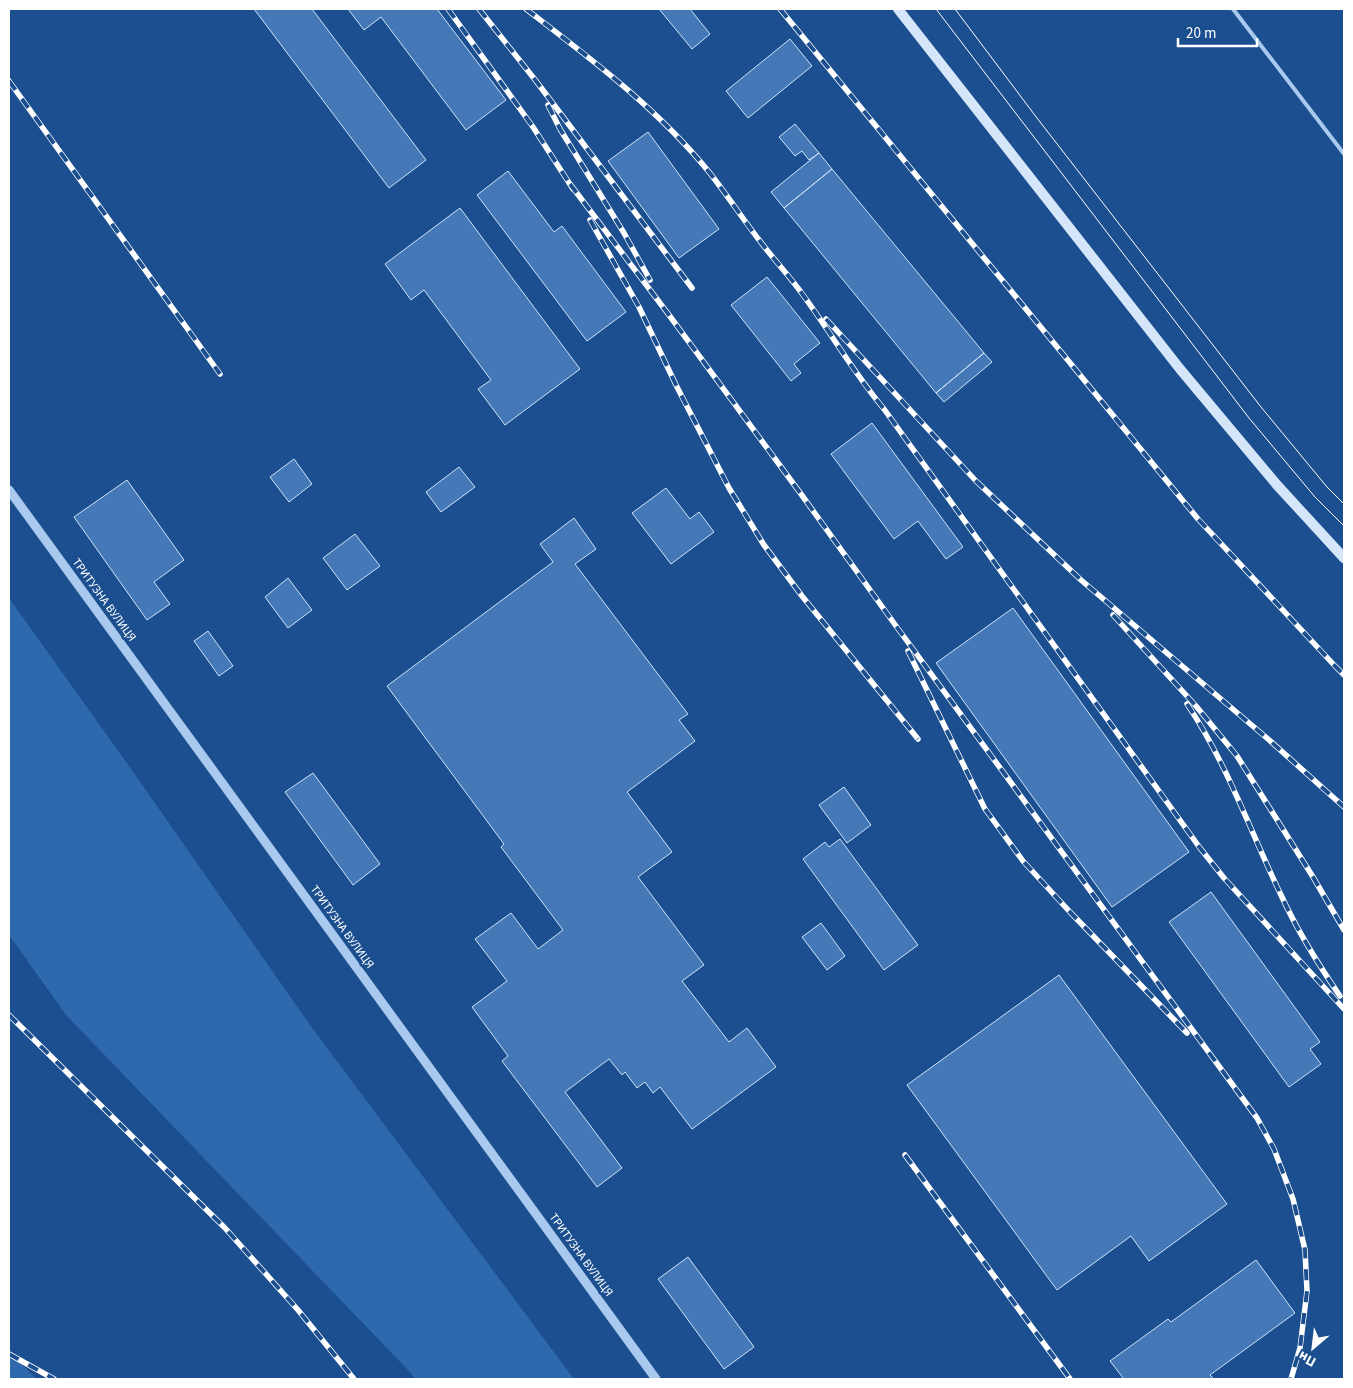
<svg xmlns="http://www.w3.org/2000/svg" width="1353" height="1388" font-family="'Source Sans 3',sans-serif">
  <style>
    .green { fill: #2e69ad }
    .building { fill: #4478b7; stroke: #cfe3fa }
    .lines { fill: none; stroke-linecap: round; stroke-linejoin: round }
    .service { stroke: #a9c9ee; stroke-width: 4 }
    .tertiary { stroke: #a9c9ee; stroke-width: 9 }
    .secondary { stroke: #d6e6fa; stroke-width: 10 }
    .tram { stroke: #fff; stroke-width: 1 }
    .rail-casing { stroke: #fff; stroke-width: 5.5 }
    .rail { stroke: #1b4f8f; stroke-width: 4; stroke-dasharray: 11; stroke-linecap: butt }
    .labels { text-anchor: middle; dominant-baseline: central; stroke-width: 5; stroke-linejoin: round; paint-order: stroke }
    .street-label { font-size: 12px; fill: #fff; stroke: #1b4f8f }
  </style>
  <rect width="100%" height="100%" fill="#1b4f8f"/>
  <path class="green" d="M9,598l120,168 181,259 264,354h-159l-5,-7 -344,-357 -57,-80z
    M9,1352l28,27h-28z"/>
  <path class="building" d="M254,9h58l114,151 -37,28z
    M348,9h89l69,91 -40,30 -85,-113 -17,13z
    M659,9h31l20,25 -18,15z
    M790,39l22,27 -64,52 -22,-27z
    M795,124l24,29 -10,7 -7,-9 -7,5 -16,-19z
    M648,132l71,97 -40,29 -71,-97z
    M819,153l13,16 -48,39 -13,-16z
    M832,169l152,184 -48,40 -152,-185z
    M508,171l46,61 8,-6 64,86 -39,29 -110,-146z
    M460,208l120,161 -75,56 -27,-36 13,-9 -67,-90 -13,10 -26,-36z
    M767,277l53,66 -26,21 7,9 -10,8 -60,-76z
    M984,353l8,9 -48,40 -8,-9z
    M872,423l91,124 -17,12 -28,-38 -24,18 -63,-85z
    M294,459l18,25 -23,18 -19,-25z
    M459,467l16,20 -34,25 -15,-20z
    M127,480l57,80 -30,22 16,22 -23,16 -73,-103z
    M666,488l24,31 9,-7 15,20 -43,32 -39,-51z
    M574,518l22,31 -21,15 113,150 -9,6 16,21 -68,51 45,60 -34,25 66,88 -22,16 47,61 18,-14 29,39 -84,62 -32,-42 -7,6 -8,-11 -8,6 -12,-16 -3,3 -13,-16 -44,33 57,76 -25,19 -95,-126 6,-5 -36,-49 35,-26 -32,-42 36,-26 27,36 25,-19 -62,-83 3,-3 -117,-158 166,-124 -13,-18z
    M355,534l25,32 -33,24 -24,-32z
    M288,578l24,32 -24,18 -23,-31z
    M1013,608l176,244 -77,55 -176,-244z
    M208,631l25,35 -14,10 -25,-35z
    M313,773l67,91 -27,21 -68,-93z
    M844,787l27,38 -24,18 -28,-38z
    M840,839l78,106 -34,25 -81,-111 22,-17 4,5z
    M1211,892l109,150 -10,7 11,15 -32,23 -120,-165z
    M821,923l24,33 -18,14 -25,-33z
    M1059,975l168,229 -78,57 -18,-25 -74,54 -150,-205z
    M688,1257l66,90 -30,22 -66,-90z
    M1256,1260l39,53 -85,62 3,3 -2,1h-87l-14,-18 58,-42 3,3z"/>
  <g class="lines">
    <path class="service" d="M1233,9l111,145"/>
    <path class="tertiary" d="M9,490l647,889"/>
    <path class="secondary" d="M898,9l282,360 97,116 67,73"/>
    <path class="tram" d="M936,9l313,409 66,79 29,29
      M955,9l82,109 224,289 66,80 17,17"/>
    <g class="rail-casing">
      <path id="rail" d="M448,9l85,118 40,62
        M479,9l57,72 156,207
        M526,9c65,50 131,99 183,163 19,24 35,49 54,73 13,17 28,33 40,50 28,38 51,78 81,114l316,439 24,30 120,131
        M780,9l418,510 137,147 9,9
        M9,81l211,293
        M548,105l12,24 64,104 26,47
        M570,184l99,131 132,179 95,132 361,492 17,31 19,50 12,51 2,41 -7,57 -9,31
        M590,220l49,87 37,78 53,103 35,57 38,51 116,143
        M826,319l150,162 105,99 187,159 76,68
        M1113,615l83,91 41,50 76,121 31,53
        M908,651l77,158 38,52 47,51 117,121
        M1187,704c40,59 63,127 94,191 16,35 37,69 59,101
        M9,1015l216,213 73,82 56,69
        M905,1155l165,224
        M9,1354l45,25"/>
    </g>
    <use href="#rail" class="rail"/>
  </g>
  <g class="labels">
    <g class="street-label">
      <text transform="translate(104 600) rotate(54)">ТРИТУЗНА ВУЛИЦЯ</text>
      <text transform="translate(342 927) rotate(54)">ТРИТУЗНА ВУЛИЦЯ</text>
      <text transform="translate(581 1255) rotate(54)">ТРИТУЗНА ВУЛИЦЯ</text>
    </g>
  </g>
  <rect width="1353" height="1388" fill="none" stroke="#ffffff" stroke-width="20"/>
  <g transform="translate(1313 1348) rotate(208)" stroke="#1b4f8f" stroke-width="4" paint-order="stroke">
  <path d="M0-4L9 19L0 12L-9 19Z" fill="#ffffff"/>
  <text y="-8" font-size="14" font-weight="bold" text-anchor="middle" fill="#ffffff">Пн</text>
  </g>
  <path d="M1178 38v8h79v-8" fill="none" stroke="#ffffff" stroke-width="2.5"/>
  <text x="1186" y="38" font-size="15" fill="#ffffff" stroke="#1b4f8f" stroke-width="4" paint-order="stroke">20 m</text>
</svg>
